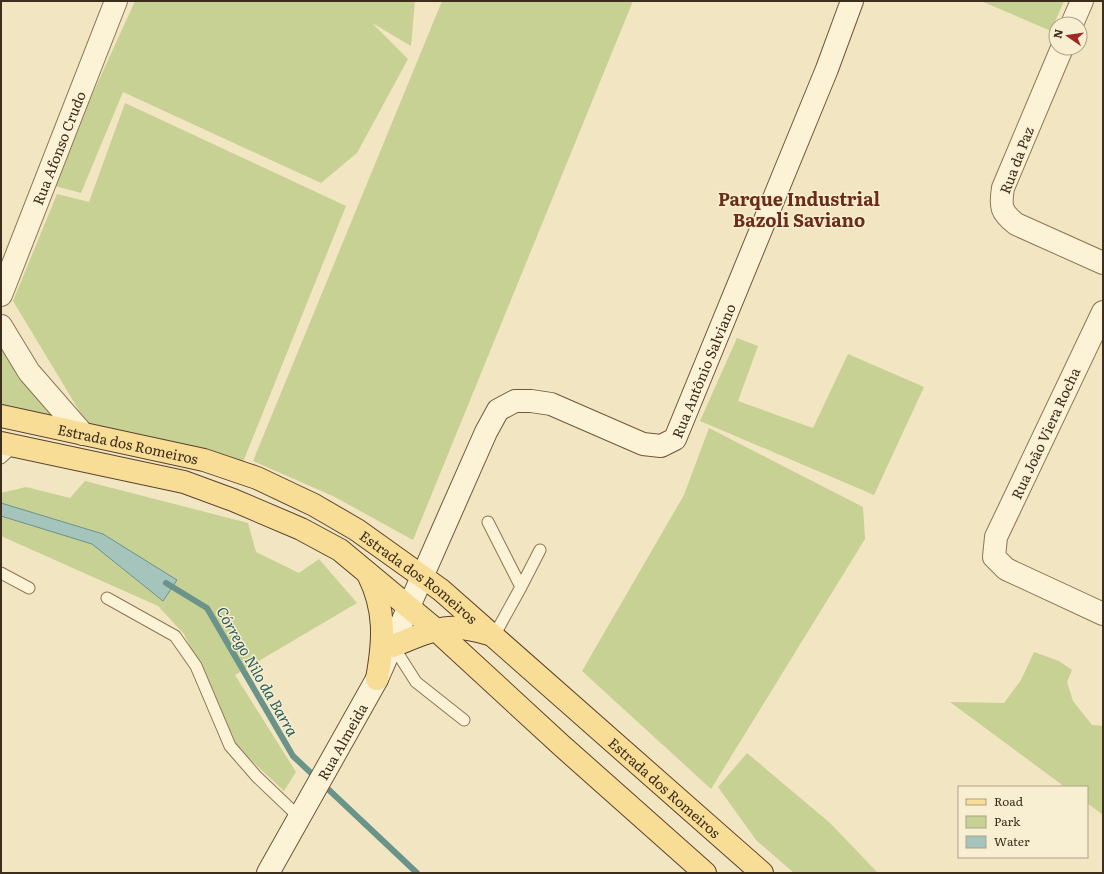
<svg xmlns="http://www.w3.org/2000/svg" width="1104" height="874" font-family="Literata,serif">
  <style>
    .green { fill: #c7d194 }
    .water { fill: #a4c4bc; stroke: #6a938a }
    .lines { fill: none; stroke-linecap: round; stroke-linejoin: round }
    .stream { stroke: #6a938a; stroke-width: 6 }
    .lane-casing { stroke: #8d7657; stroke-width: 13 }
    .street-casing { stroke: #8d7657; stroke-width: 24 }
    .secondary-casing { stroke: #6f573a; stroke-width: 24 }
    .primary-casing { stroke: #5a432c; stroke-width: 24 }
    .lane { stroke: #fcf2d5; stroke-width: 11 }
    .street { stroke: #fcf2d5; stroke-width: 22 }
    .secondary { stroke: #fcf2d5; stroke-width: 22 }
    .primary { stroke: #f8dd96; stroke-width: 22 }
    .labels { text-anchor: middle; dominant-baseline: central; stroke-width: 3; stroke-linejoin: round; paint-order: stroke }
    .street-label { font-size: 14px; fill: #3c2d1c; stroke: #f8efd2 }
    .water-label { font-size: 15px; font-style: italic; fill: #2a5d5b; stroke: #f8efd2 }
    .district-label { font-size: 18px; font-weight: bold; fill: #6c2d18; stroke: #f8efd2 }
  </style>
  <rect width="100%" height="100%" fill="#f2e5c1"/>
  <path class="green" d="M135,1h280l-4,45 -39,-23 36,36 -51,94 -36,30 -198,-91 -42,101 -30,-8z
    M442,1h191l-220,539 -80,-44 -80,-35z
    M981,1h83l-13,30z
    M125,103l221,103 -103,256 -154,-35 -76,-126 44,-107 32,8z
    M737,338l21,8 -20,55 75,27 35,-74 76,33 -50,108 -174,-74z
    M1,346l18,32 41,43 -59,-14z
    M709,428l154,79 2,32 -154,250 -129,-118 102,-176z
    M85,481l163,42 8,29 43,21 20,-14 38,44 -122,72 61,97 -12,19 -47,-44 -53,-113 -26,-28 -157,-70v-43l25,-6 44,11z
    M1034,652l25,9 13,9 -5,12 6,19 19,24 11,1v89l-16,-12v-16h-22l-115,-85 54,1 17,-23z
    M747,753l83,70 48,50h-84l-38,-33 -38,-53z"/>
  <path class="water" d="M1,503l102,31 74,46 -14,21 -71,-57 -91,-28z"/>
  <g class="lines">
    <path class="stream" d="M166,583l41,25 86,148 124,117"/>
    <g class="lane-casing">
      <path id="lane" d="M1,458l13,-12
        M488,522l33,65 -27,49
        M1,573l28,15
        M521,587l19,-37
        M107,598l68,38 21,30 34,80 27,31 42,40
        M393,646l23,36 48,38"/>
    </g>
    <g class="street-casing">
      <g id="street">
        <path d="M1072,24l10,-23"/>
        <path d="M1062,48l-59,140c-3,19 -2,24 13,36l87,39"/>
        <path id="s1" d="M1,295l115,-294"/>
        <path d="M1103,312l-107,225 -2,20 12,12 97,45"/>
        <path d="M1,326l28,46 54,62"/>
      </g>
    </g>
    <g class="secondary-casing">
      <g id="secondary">
        <path id="s2" d="M268,873l109,-194 109,-247 12,-22 17,-9h16l20,3 92,40 18,2 14,-7 152,-370 25,-68"/>
      </g>
    </g>
    <g class="primary-casing">
      <g id="primary">
        <path id="s3" d="M1,416l203,44 53,18 57,27 43,25 84,60 321,283"/>
        <path d="M1,443l183,39 49,18 68,29 39,21 95,79 126,116 144,128"/>
        <path d="M368,574c18,36 16,66 9,105"/>
        <path d="M393,646c40,-16 53,-25 96,-12"/>
      </g>
    </g>
    <use href="#lane" class="lane"/>
    <use href="#street" class="street"/>
    <use href="#secondary" class="secondary"/>
    <use href="#primary" class="primary"/>
  </g>
  <g class="labels">
    <g class="street-label">
      <text stroke="none"><textPath href="#s1" startOffset="158">Rua Afonso Crudo</textPath></text>
      <text transform="translate(1016 160) rotate(-69)">Rua da Paz</text>
      <text stroke="none"><textPath href="#s2" startOffset="781">Rua Antônio Salviano</textPath></text>
      <text transform="translate(1045 433) rotate(-65)">Rua João Viera Rocha</text>
      <text stroke="none"><textPath href="#s3" startOffset="130">Estrada dos Romeiros</textPath></text>
      <text stroke="none"><textPath href="#s3" startOffset="454">Estrada dos Romeiros</textPath></text>
      <text stroke="none"><textPath href="#s2" startOffset="151">Rua Almeida</textPath></text>
      <text stroke="none"><textPath href="#s3" startOffset="778">Estrada dos Romeiros</textPath></text>
    </g>
    <g class="water-label">
      <text transform="translate(258 671) rotate(60)">Córrego Nilo da Barra</text>
    </g>
    <g class="district-label">
      <text x="799" y="198">Parque Industrial<tspan x="799" dy="21">Bazoli Saviano</tspan></text>
    </g>
  </g>
  <rect width="1104" height="874" fill="none" stroke="#3c2d1c" stroke-width="4"/>
  <rect x="958" y="786" width="130" height="72" fill="#f8efd2" stroke="#ada189"/>
  <rect x="966" y="799" width="20" height="6" fill="#f8dd96" stroke="#ada189"/>
  <text x="994" y="806" font-size="12" fill="#3c2d1c">Road</text>
  <rect x="966" y="816" width="20" height="12" fill="#c7d194" stroke="#ada189"/>
  <text x="994" y="826" font-size="12" fill="#3c2d1c">Park</text>
  <rect x="966" y="836" width="20" height="12" fill="#a4c4bc" stroke="#ada189"/>
  <text x="994" y="846" font-size="12" fill="#3c2d1c">Water</text>
  <g transform="translate(1068 36) rotate(283)"><circle r="19" fill="#f8efd2" stroke="#ada189"/>
  <path d="M0-3L7 15L0 10L-7 15Z" fill="#a22622"/>
  <text y="-6" font-size="11" font-weight="bold" text-anchor="middle" fill="#3c2d1c">N</text>
  </g>
</svg>
